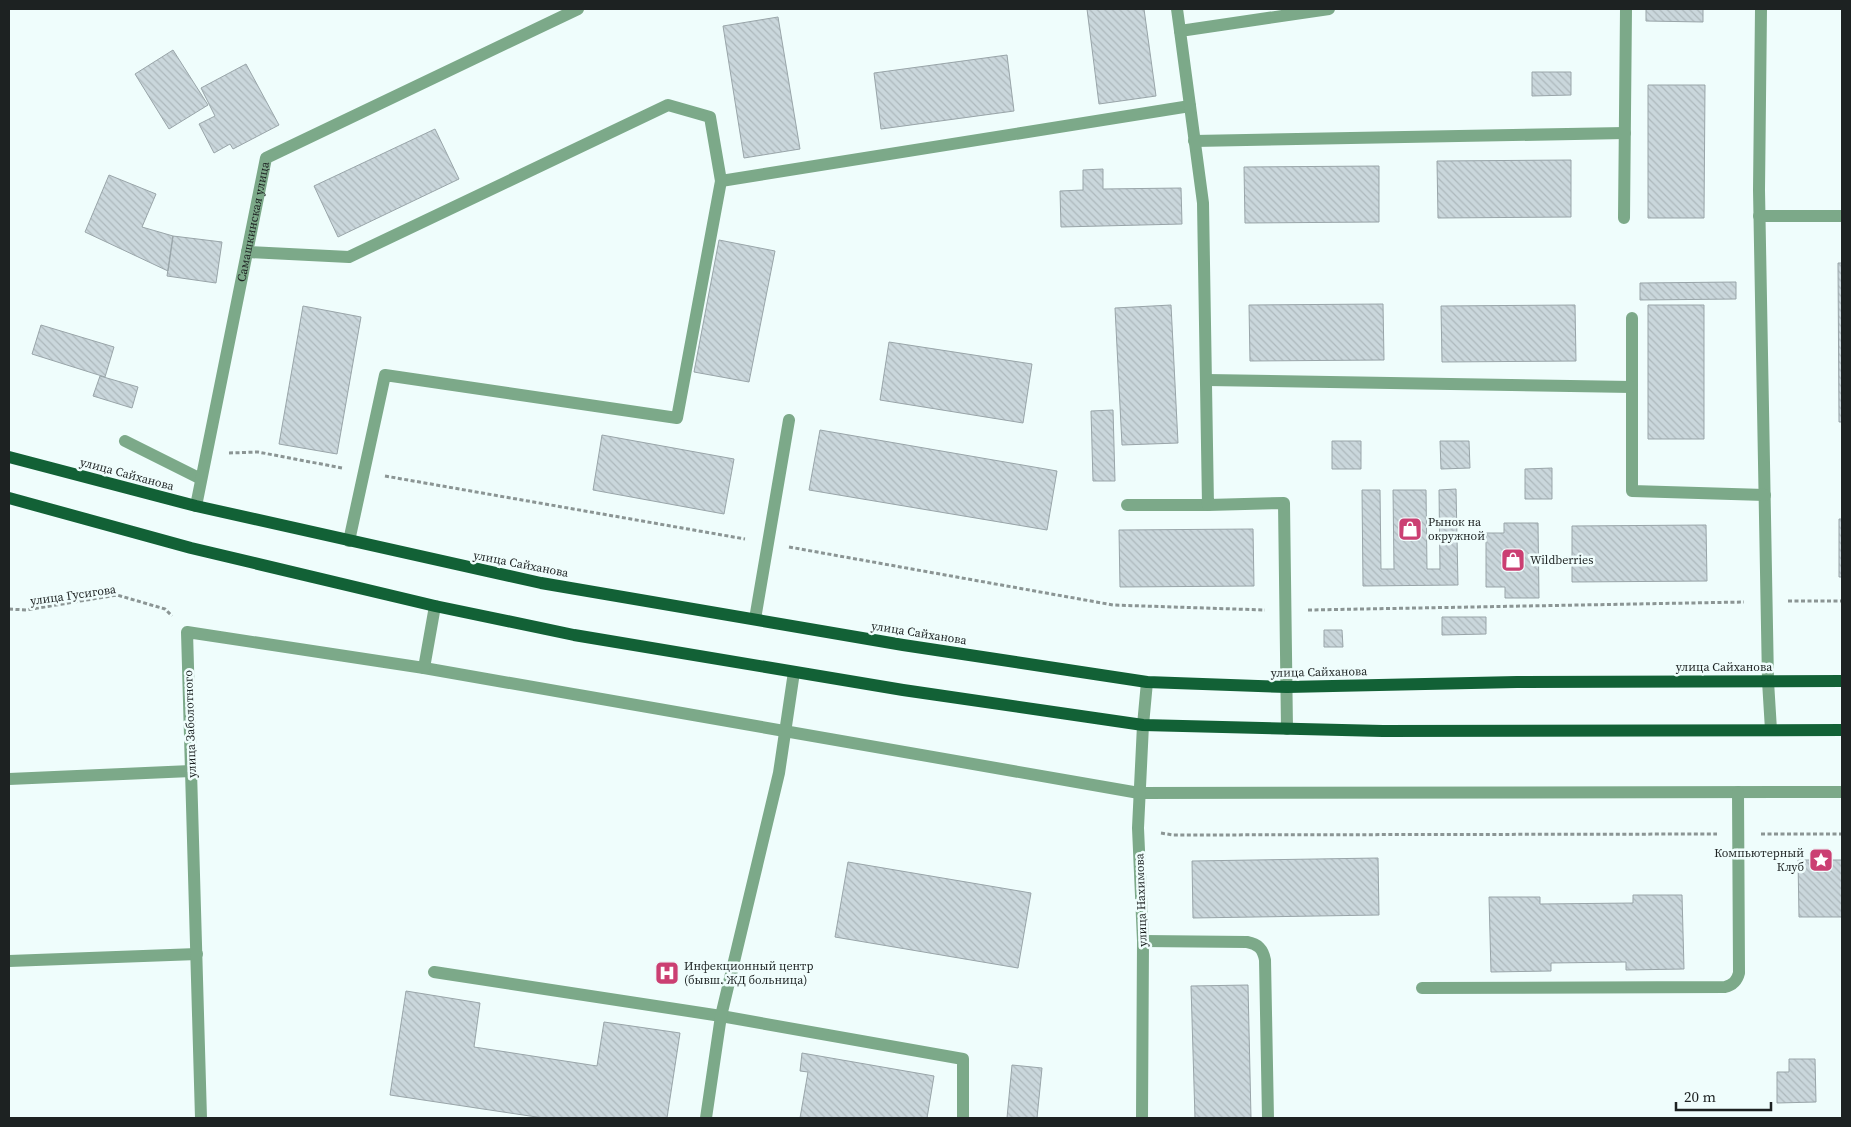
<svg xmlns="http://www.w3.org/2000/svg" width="1851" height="1127" font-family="'Source Serif 4',serif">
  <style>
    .building { fill: url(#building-back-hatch); stroke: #99a5a9 }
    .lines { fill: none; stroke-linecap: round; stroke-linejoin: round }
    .path { stroke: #8b9594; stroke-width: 3; stroke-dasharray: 4 2.5; stroke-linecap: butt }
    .minor { stroke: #7ca989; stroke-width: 12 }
    .major { stroke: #126136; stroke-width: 12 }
    .labels { text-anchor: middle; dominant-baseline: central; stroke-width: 5; stroke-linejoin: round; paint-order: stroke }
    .street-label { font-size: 12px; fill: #1d2222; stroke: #effdfc }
    .poi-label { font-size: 12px; fill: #1d2222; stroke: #effdfc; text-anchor: start }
  </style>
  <defs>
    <pattern id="building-back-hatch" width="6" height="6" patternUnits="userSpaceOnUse" patternTransform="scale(1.25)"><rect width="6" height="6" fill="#cad7dc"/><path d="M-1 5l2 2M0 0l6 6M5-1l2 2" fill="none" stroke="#adb8bc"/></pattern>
  </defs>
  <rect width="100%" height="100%" fill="#effdfc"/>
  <path class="building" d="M1087,9h57l12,87 -57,8z
    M1646,9h57v13l-57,-1z
    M778,17l22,132 -56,9 -21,-132z
    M173,50l35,55 -39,24 -34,-55z
    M1007,55l7,56 -133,18 -7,-56z
    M246,64l33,61 -46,24 -3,-5 -16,9 -15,-29 16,-8 -14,-28z
    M1532,72h39v23l-39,1z
    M1648,85h57l-1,133h-56z
    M435,129l24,50 -121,58 -24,-51z
    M1571,160v57l-133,1 -1,-57z
    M1379,166v56l-134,1 -1,-56z
    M1103,169v20l78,-1 1,36 -121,3 -1,-36 23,-1v-20z
    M109,175l47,19 -14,33 31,9 -5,35 -83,-39z
    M173,236l49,6 -6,41 -49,-7z
    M719,240l56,11 -26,131 -55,-10z
    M1838,263h4v159h-3z
    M1736,282v17l-96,1v-17z
    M1383,304l1,56 -134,1 -1,-56z
    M1171,305l7,138 -56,2 -7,-137z
    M1575,305l1,56 -134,1 -1,-56z
    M1648,305h56v134h-56z
    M303,306l58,11 -24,137 -58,-10z
    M41,325l73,22 -9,30 -73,-23z
    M889,342l143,22 -9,59 -143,-23z
    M100,376l38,11 -6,21 -39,-12z
    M1113,410l2,71h-22l-2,-70z
    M820,430l237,41 -10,59 -238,-40z
    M602,435l132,24 -10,55 -131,-24z
    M1332,441h29v28h-29z
    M1440,441h29l1,27 -29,1z
    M1552,468v31h-27v-30z
    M1456,489l2,96 -95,1 -1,-96h18l1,79h13l-1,-79h33l1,79h13l-1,-79z
    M1839,519h3v58h-3z
    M1504,523h34l1,75h-34v-11h-19v-54h18z
    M1706,525l1,56 -135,1v-56z
    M1253,529l1,57 -134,1 -1,-57z
    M1442,617h44v17l-44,1z
    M1324,630h18l1,17h-19z
    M1378,858l1,57 -186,3 -1,-57z
    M1798,860h44v57h-43z
    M848,862l183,31 -13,75 -183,-31z
    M1633,895h49l2,74 -58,1v-8l-75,1v8l-60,1 -2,-75h51v7l93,-1z
    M1248,985l3,133h-56l-4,-132z
    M406,991l74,12 -6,44 123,19 7,-44 76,11 -13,85h-124l-153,-23z
    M802,1053l132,23 -7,42h-127l8,-46 -8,-1z
    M1789,1059h26l1,43 -39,1v-31h12z
    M1012,1065l30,3 -5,50h-30z"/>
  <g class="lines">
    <path class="path" d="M229,453l29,-1 84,16
      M385,476l360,63
      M789,547l324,58 152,5
      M1788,601h54
      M9,609l17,1 91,-15 48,14 7,7
      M1308,610l436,-8
      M1161,833l12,2 544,-1
      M1761,834h81"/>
    <g class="minor">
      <path d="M1177,9l3,22"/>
      <path d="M1761,9l-2,181 9,491 3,49"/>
      <path d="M1194,141l431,-8"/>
      <path d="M721,181l469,-75"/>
      <path d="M1759,216h83"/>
      <path d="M1624,218l2,-209"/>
      <path d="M247,252l102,5 319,-152 42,12 11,64 -44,237 -292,-43 -36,166"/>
      <path d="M1632,318v173l133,4"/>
      <path d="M1207,380l425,7"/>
      <path d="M125,441l76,38"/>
      <path d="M1127,505h81"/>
      <path id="s1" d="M196,506l70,-348 312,-149"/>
      <path d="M755,619l34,-199"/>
      <path d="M424,668l715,125 703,-1"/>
      <path d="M1287,729l-3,-226 -76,2 -5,-302 -23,-172 149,-22"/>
      <path d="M9,779l182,-8"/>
      <path d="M1143,941l104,1c11,2 16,7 18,18l3,158"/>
      <path d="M9,961l188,-7"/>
      <path d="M434,972l287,44 242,43v59"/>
      <path d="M1422,988l303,-1c8,-2 12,-6 14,-14l-1,-181"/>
      <path d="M201,1118l-14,-486 237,36 11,-62"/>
      <path d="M706,1118l15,-102 58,-243 15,-101"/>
      <path d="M1142,1118l1,-177 -5,-113 5,-103 4,-43"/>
    </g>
    <path class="major" d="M9,457l187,49 345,77 362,62 244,37 140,5 230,-5 325,-1
      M9,498l182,50 244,58 139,29 329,55 240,35 240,6 459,-1"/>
  </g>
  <defs>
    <g id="shop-square" transform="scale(1.25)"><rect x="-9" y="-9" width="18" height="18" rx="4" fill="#cb3f72" stroke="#effdfc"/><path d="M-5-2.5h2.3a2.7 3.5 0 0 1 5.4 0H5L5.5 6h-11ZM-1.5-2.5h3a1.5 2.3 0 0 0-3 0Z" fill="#fff"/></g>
    <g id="sight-square" transform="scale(1.25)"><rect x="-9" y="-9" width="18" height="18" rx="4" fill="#cb3f72" stroke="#effdfc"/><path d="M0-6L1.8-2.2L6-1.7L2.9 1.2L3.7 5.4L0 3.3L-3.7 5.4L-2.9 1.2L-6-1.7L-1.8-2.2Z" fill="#fff"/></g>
    <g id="hospital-square" transform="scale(1.25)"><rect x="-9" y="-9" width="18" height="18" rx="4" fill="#cb3f72" stroke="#effdfc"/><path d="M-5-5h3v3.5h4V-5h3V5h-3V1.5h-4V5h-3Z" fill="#fff"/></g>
  </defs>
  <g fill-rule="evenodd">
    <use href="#shop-square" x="1410" y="529"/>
    <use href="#shop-square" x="1513" y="560"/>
    <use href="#sight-square" x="1821" y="860"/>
    <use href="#hospital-square" x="667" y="973"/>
  </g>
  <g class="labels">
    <g class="street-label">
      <text stroke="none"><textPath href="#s1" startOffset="290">Самашкинская улица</textPath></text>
      <text transform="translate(127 474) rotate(15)">улица Сайханова</text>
      <text transform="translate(521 564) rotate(11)">улица Сайханова</text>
      <text transform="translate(73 595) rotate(-8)">улица Гусигова</text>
      <text transform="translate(919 633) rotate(9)">улица Сайханова</text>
      <text x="1724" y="667">улица Сайханова</text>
      <text transform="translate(1319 672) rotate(-1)">улица Сайханова</text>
      <text transform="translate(190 724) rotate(-92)">улица Заболотного</text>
      <text transform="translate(1141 900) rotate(-92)">улица Нахимова</text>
    </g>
    <g class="poi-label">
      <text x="1428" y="522">Рынок на<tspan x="1428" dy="14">окружной</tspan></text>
      <text x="1530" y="560">Wildberries</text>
      <text x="1804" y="853" text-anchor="end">Компьютерный<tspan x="1804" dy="14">Клуб</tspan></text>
      <text x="684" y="966">Инфекционный центр<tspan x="684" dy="14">(бывш. ЖД больница)</tspan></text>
    </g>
  </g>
  <rect width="1851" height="1127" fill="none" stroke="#1d2222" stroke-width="20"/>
  <path d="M1676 1102v8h95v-8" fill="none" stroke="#1d2222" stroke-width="2.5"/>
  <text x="1684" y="1102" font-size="15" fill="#1d2222" stroke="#effdfc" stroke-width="4" paint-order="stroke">20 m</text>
</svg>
